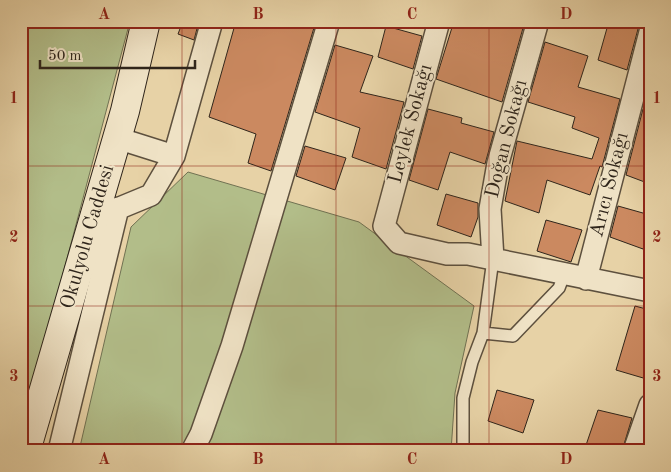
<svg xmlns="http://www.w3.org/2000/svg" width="671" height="472" font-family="'Old Standard TT',serif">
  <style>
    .green { fill: #b2bd89; stroke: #707152 }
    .building { fill: #cb8960; stroke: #2f251b }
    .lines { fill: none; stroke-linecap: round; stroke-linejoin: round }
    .lane-casing { stroke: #5d503e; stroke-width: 14 }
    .street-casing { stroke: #5d503e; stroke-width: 24 }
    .secondary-casing { stroke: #2f251b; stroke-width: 30 }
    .lane { stroke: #efe2c5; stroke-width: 11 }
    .street { stroke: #efe2c5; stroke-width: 21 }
    .secondary { stroke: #efe2c5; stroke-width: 28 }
    .grid { fill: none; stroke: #8f2418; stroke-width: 1; stroke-opacity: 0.55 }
    .labels { text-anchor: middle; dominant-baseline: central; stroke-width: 4; stroke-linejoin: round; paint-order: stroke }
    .street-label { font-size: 20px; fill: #2f251b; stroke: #efe2c5 }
    .neatline { fill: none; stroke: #8f2418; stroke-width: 2 }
    .grid-label { font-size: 16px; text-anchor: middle; font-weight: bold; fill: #8f2418 }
  </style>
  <rect width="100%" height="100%" fill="#e7d2a6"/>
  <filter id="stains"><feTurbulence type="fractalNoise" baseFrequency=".004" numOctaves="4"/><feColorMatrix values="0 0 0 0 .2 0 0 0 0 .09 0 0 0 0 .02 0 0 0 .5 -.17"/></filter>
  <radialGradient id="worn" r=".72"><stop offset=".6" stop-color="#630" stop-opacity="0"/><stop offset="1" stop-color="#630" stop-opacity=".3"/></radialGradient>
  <path class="green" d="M21,21h109l-109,411z
    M188,172l171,50 115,84 -19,87 -4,58h-372l52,-224z"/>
  <path class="building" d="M183,21h16l-5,19 -16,-6z
    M236,21h80l-45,150 -23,-8 8,-29 -47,-17z
    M454,21h71l-23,81 -66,-23z
    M609,21h35l-6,8 -11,41 -29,-10z
    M386,26l36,10 -9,33 -35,-12z
    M545,42l43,14 -10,31 42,12 -18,68 -2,-1 -10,29 -43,-15 -8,33 -34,-12 12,-60 75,18 7,-21 -27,-10 3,-11 -47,-15z
    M335,45l38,11 -13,36 44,10 -18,67 -34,-12 8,-29 -45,-16z
    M428,109l34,9 -1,5 33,9 -9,32 -35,-12 -12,38 -29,-10z
    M643,109l7,2v73l-24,-9z
    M305,146l41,12 -11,32 -39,-14z
    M446,194l32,9v14l-7,20 -34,-12z
    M618,206l32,9v14l-7,20 -33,-12z
    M546,220l36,10 -11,32 -34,-11z
    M635,306l15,4v70l-34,-10z
    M497,390l37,10 -11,33 -35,-12z
    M598,410l34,8 -10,33h-38z"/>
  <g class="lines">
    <g class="lane-casing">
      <path id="lane" d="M483,333l30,3 46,-48 5,-13
        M463,451v-53l9,-36 11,-29 10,-74"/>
    </g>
    <g class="street-casing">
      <path id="street" d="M439,21l-55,205 15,17 48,11h21l182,37
        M117,138l57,18
        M105,214l46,-19 23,-39 38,-135
        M493,259l-3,-50 8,-46 40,-142
        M586,279l64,-247
        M59,451l59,-243
        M192,451l9,-17 31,-88 97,-325
        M634,451l16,-46"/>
    </g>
    <g class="secondary-casing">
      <path id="secondary" d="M26,451l99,-340 21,-90"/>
    </g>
    <use href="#lane" class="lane"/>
    <use href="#street" class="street"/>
    <use href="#secondary" class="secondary"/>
  </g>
  <path class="grid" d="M182,21v430M336,21v430M489,21v430M21,166h629M21,306h629"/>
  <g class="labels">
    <g class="street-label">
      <text transform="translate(411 124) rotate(-75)">Leylek Sokağı</text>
      <text transform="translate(507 139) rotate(-76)">Doğan Sokağı</text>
      <text transform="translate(610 185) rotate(-76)">Arıcı Sokağı</text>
      <text transform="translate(88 237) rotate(-74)">Okulyolu Caddesi</text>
    </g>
  </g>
  <rect width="671" height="472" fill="none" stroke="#e7d2a6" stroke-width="55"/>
  <path d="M40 60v8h155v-8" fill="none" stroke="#2f251b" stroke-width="2.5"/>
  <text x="48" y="60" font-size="15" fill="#2f251b" stroke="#efe2c5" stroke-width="4" paint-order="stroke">50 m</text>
  <rect x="28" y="28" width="616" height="416" class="neatline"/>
  <g class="grid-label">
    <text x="104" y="19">A</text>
    <text x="258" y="19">B</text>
    <text x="412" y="19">C</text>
    <text x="566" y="19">D</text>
    <text x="14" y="103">1</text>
    <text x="657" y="103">1</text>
    <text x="14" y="242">2</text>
    <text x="657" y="242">2</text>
    <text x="14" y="381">3</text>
    <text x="657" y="381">3</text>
    <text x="104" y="464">A</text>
    <text x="258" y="464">B</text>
    <text x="412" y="464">C</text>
    <text x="566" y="464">D</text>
  </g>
  <rect width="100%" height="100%" filter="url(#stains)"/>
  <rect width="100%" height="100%" fill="url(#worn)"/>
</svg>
